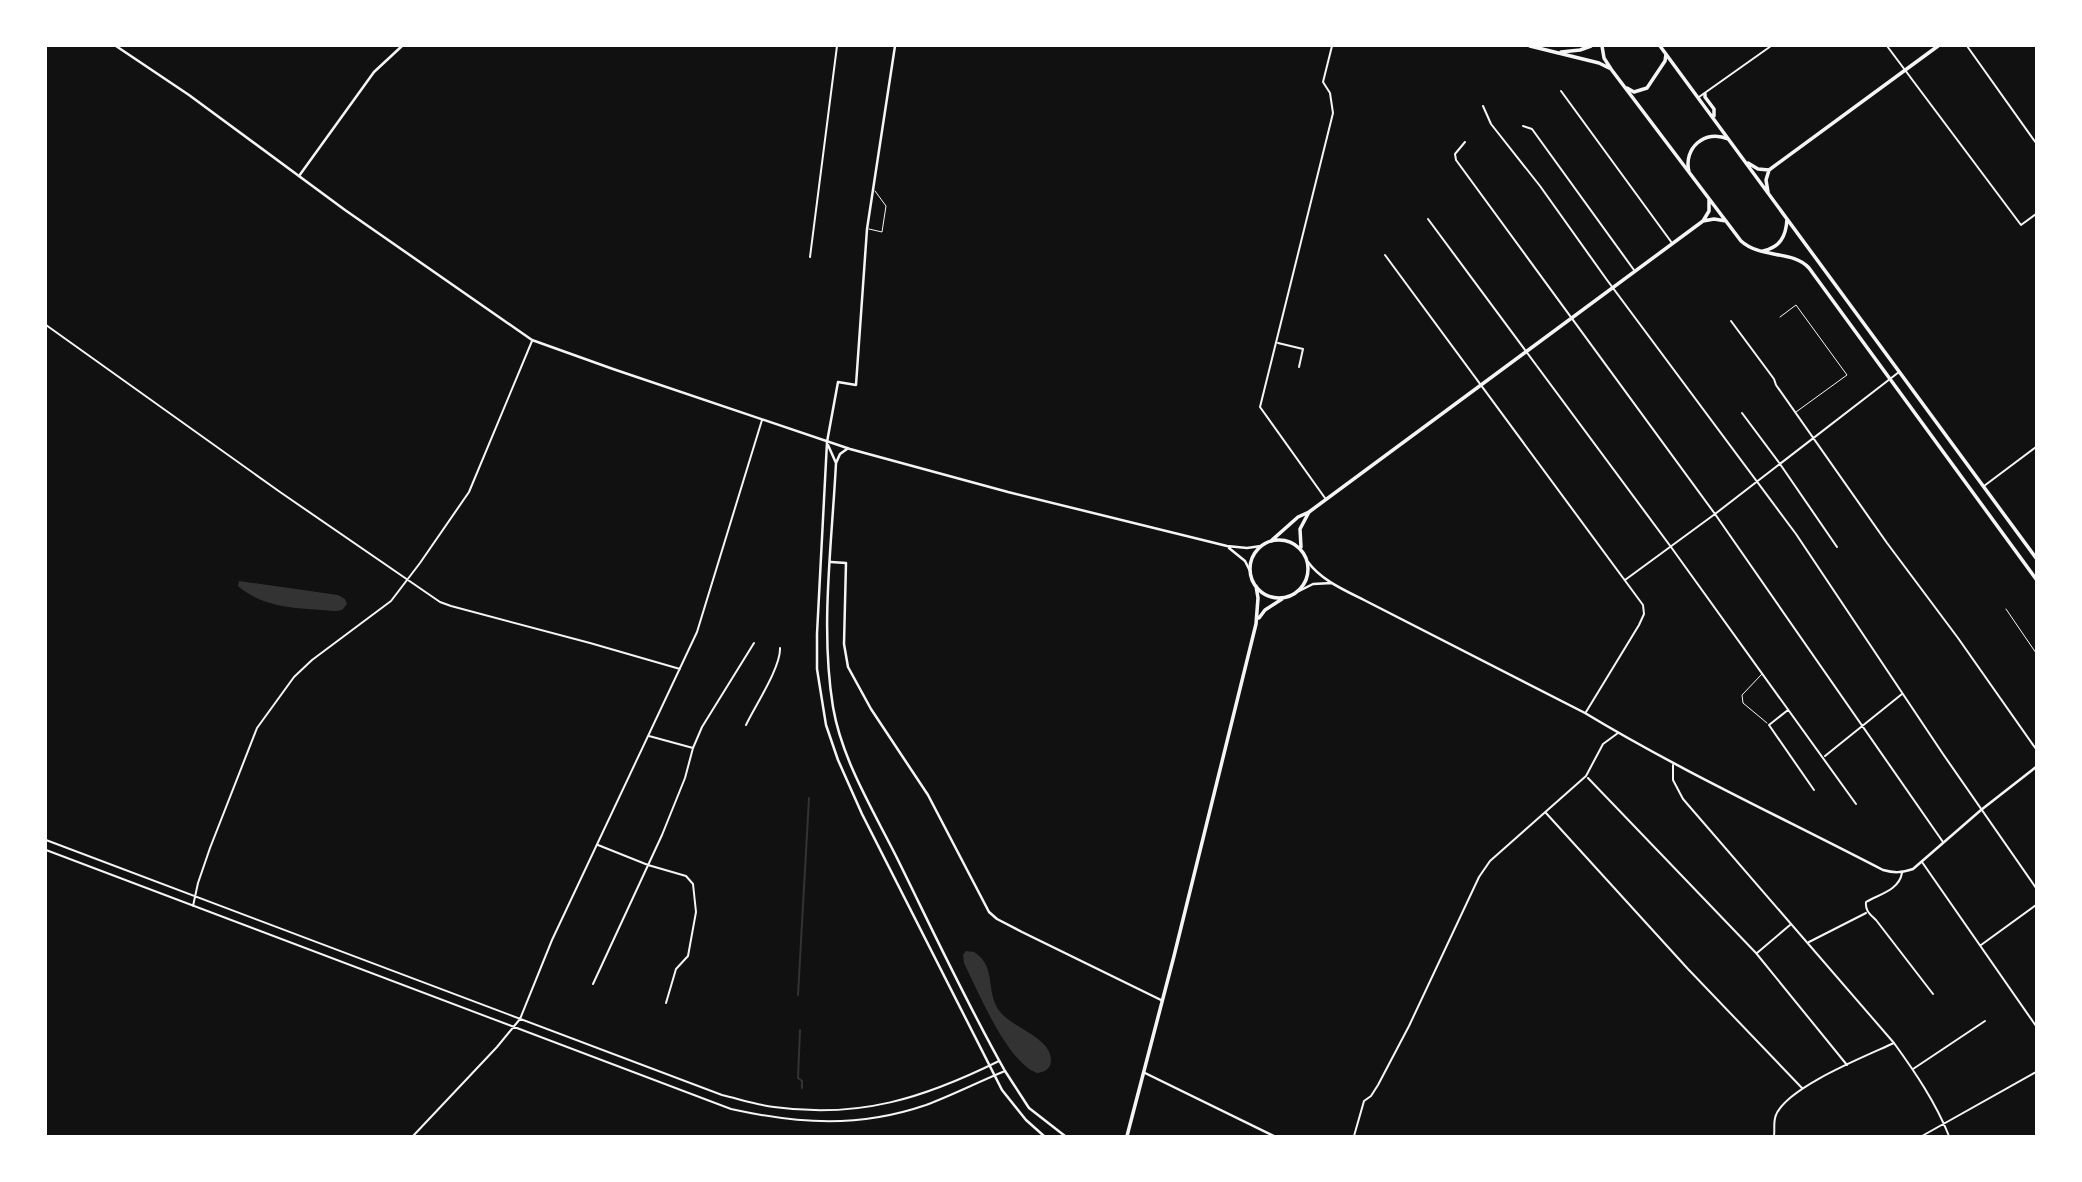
<svg xmlns="http://www.w3.org/2000/svg" width="2082" height="1182" font-family="Roboto,sans-serif">
  <style>
    .water { fill: #333 }
    .lines { fill: none; stroke-linecap: round; stroke-linejoin: round }
    .stream { stroke: #333; stroke-width: 2 }
    .service { stroke: #f5f5f5; stroke-width: 1 }
    .minor { stroke: #f5f5f5; stroke-width: 2 }
    .tertiary { stroke: #f5f5f5; stroke-width: 2.5 }
    .secondary { stroke: #f5f5f5; stroke-width: 2.5 }
    .primary { stroke: #f5f5f5; stroke-width: 3.5 }
  </style>
  <rect width="100%" height="100%" fill="#111"/>
  <path class="water" d="M239,581l99,14 7,4 2,5 -5,6 -6,1c-34,-3 -70,-1 -98,-25z
    M966,951l8,1c24,15 10,41 27,61 13,15 50,25 50,47 0,9 -6,12 -14,13 -30,-11 -58,-80 -73,-110l-1,-8z"/>
  <g class="lines">
    <path class="stream" d="M798,995l11,-197
      M800,1030l-2,48 4,3v7"/>
    <path class="service" d="M869,229l13,3 4,-26 -11,-15
      M1780,317l16,-12 51,70 -51,37
      M2006,609l30,44
      M1762,674l-20,21 1,8 24,20"/>
    <path class="minor" d="M1887,46l134,179 15,-11
      M1967,46l69,97
      M1561,91l111,152
      M1699,97l72,-51
      M1483,106l8,18 49,62 67,94 189,254 147,220 93,134
      M1523,126l9,3 102,141
      M1465,142l-10,12 1,6 259,354 228,328
      M1428,219l243,328 185,257
      M1385,255l258,350 1,9 -5,11 -53,87
      M810,257l27,-211
      M1731,321l43,58 2,6 111,158 71,95 78,111
      M46,325l234,167 160,110 11,4 139,37 90,26
      M1278,343l25,6 -4,18
      M1742,413l38,51 57,83
      M1984,486l52,-39
      M1325,498l-65,-91 73,-294 -3,-20 -7,-11 9,-36
      M1625,580l90,-66 184,-142
      M1788,710l-19,15 45,65
      M746,725c9,-19 35,-58 34,-77
      M649,736l44,12
      M1825,756l77,-62
      M1673,765v15l10,19 211,244c21,29 42,60 55,93
      M1588,778l168,175 91,112
      M1546,813l142,156 114,119
      M46,840l676,255c17,4 35,10 52,12 85,12 150,-9 225,-46
      M598,845l50,20 38,11 7,8 3,28 -8,44 -12,13 -10,34
      M46,850l685,259c68,15 128,19 195,-4 27,-10 52,-23 79,-34
      M1922,862l114,164
      M1902,873c-3,17 -22,21 -36,29 -1,9 4,12 10,18l57,74
      M193,906l5,-23 12,-35 47,-120 37,-51 18,-17 79,-59 29,-38 49,-71 63,-151
      M1809,942l57,-29
      M1981,945l55,-40
      M1757,953l33,-28
      M593,984l69,-149 23,-57 8,-30 9,-21 52,-84
      M1913,1069l72,-48
      M413,1136l84,-89 23,-28 32,-79 145,-308 65,-212
      M1354,1136l10,-35 7,-5 7,-11 31,-59 70,-149 11,-16 96,-85 17,-32 15,-11
      M1774,1136c1,-7 -1,-14 2,-21 11,-28 90,-59 118,-72
      M1922,1136l114,-64"/>
    <path class="tertiary" d="M895,46l-28,183 -11,156 -18,-3 -11,60 -10,192v35l9,56 12,35 24,54 140,276 24,30 18,16
      M299,176l75,-104 28,-26
      M828,445l8,18c-4,80 -16,164 -3,244 9,53 40,103 64,151 35,71 69,144 108,213l24,37 36,28
      M836,463l4,-9 7,-5
      M831,562l15,1 -2,81 4,23 23,42 57,86 61,117 8,7 25,13 139,68
      M1145,1073l129,63"/>
    <path class="secondary" d="M116,46l73,49 156,115 187,130 81,29 237,80 158,43 219,54 20,2 14,-2
      M1229,548l16,13 5,10
      M1308,562c13,18 36,28 56,38l221,113c96,58 198,105 298,157 11,3 18,3 30,-1l68,-59 55,-43
      M1299,591l14,-7 19,-1"/>
    <path class="primary" d="M1530,46l69,17 10,5
      M1602,46l2,12 7,11 130,172c20,18 52,9 68,27l227,311
      M1660,46l376,512
      M1561,52l19,-2 11,-4
      M1627,88l7,4 13,-4 18,-27 1,-7
      M1705,94v3l9,12v7
      M1748,163l10,6 11,1
      M1769,170l169,-124
      M1689,172c-6,-24 16,-43 39,-33
      M1768,192l-2,-12 3,-10
      M1703,221l6,-10v-12
      M1763,251c17,-4 23,-14 24,-32
      M1250 569a29 29 0 1 1 58 0a29 29 0 1 1-58 0Z
      M1271,541l27,-24 11,-5 394,-291 11,-2 12,2
      M1301,547l-1,-18 9,-17
      M1259,618l6,-8 17,-11
      M1127,1136l47,-180 82,-332 2,-26 -2,-12"/>
  </g>
  <rect width="2082" height="1182" fill="none" stroke="#ffffff" stroke-width="94"/>
</svg>
